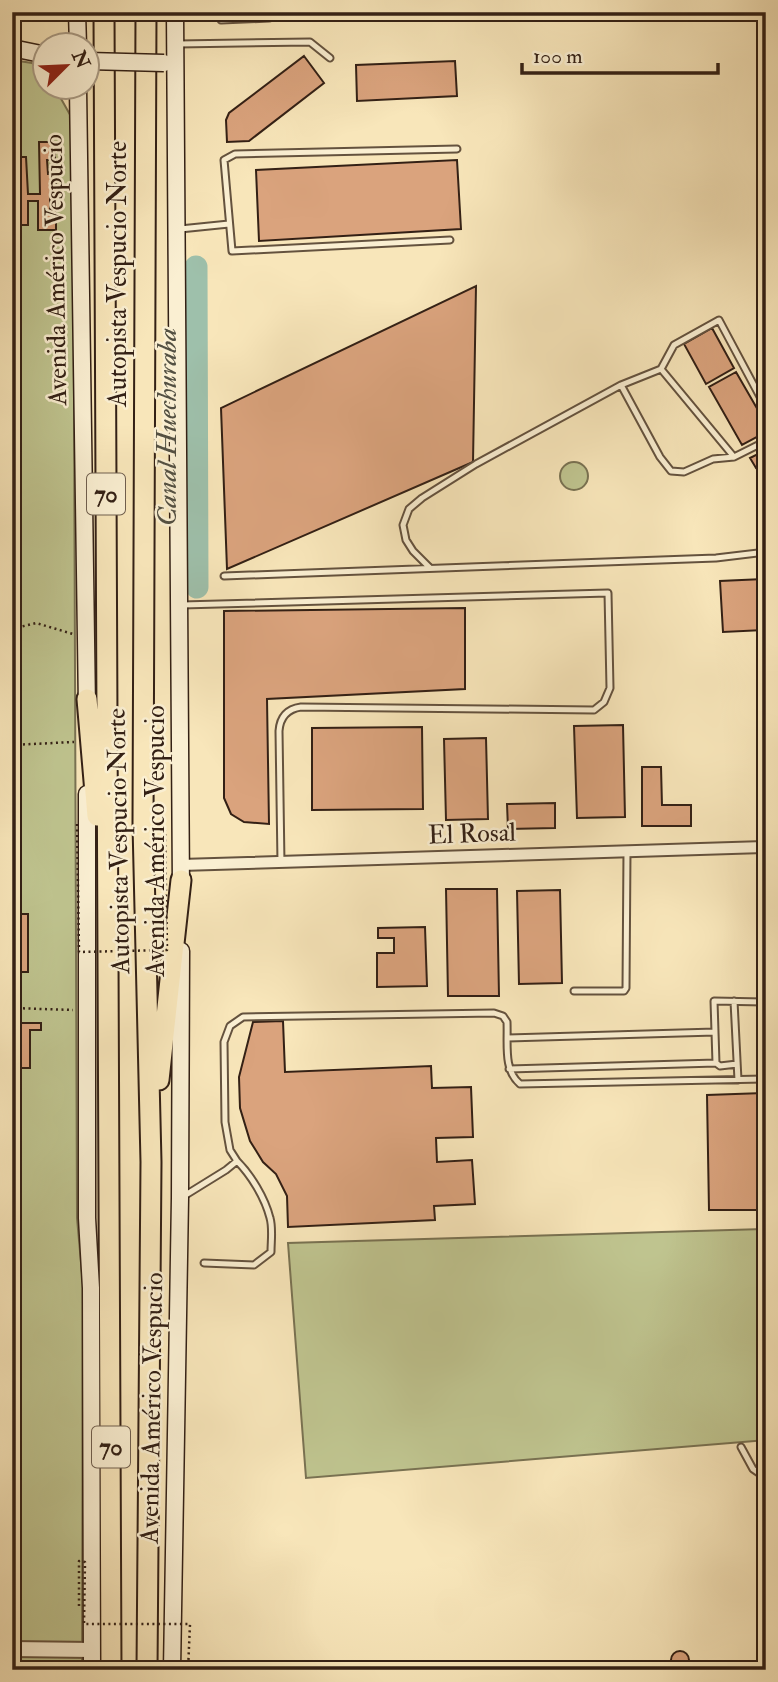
<svg xmlns="http://www.w3.org/2000/svg" width="778" height="1682" font-family="'IM FELL Double Pica',serif">
  <style>
    .green { fill: #bfc48f; stroke: #797252; stroke-width: 2 }
    .lines { fill: none; stroke-linecap: round; stroke-linejoin: round }
    .river { stroke: #9ec0ab; stroke-width: 23 }
    .building { fill: #daa37d; stroke: #332015; stroke-width: 2 }
    .service-casing { stroke: #64523e; stroke-width: 9 }
    .minor-casing { stroke: #64523e; stroke-width: 14 }
    .tertiary-casing { stroke: #64523e; stroke-width: 18 }
    .secondary-casing { stroke: #332015; stroke-width: 19 }
    .motorway-casing { stroke: #332015; stroke-width: 23 }
    .path { stroke: #332015; stroke-width: 2.5; stroke-dasharray: 2 3.5; stroke-linecap: butt }
    .service { stroke: #faefd2; stroke-width: 5 }
    .minor { stroke: #faefd2; stroke-width: 10 }
    .tertiary { stroke: #faefd2; stroke-width: 14 }
    .secondary { stroke: #faefd2; stroke-width: 16 }
    .motorway { stroke: #f8e6ba; stroke-width: 19 }
    .secondary-bridge-casing { stroke: #332015; stroke-width: 19; stroke-linecap: butt }
    .path-bridge { stroke: #332015; stroke-width: 2.5; stroke-dasharray: 2 3.5; stroke-linecap: butt }
    .secondary-bridge { stroke: #faefd2; stroke-width: 16 }
    .labels { text-anchor: middle; dominant-baseline: central; stroke-width: 5; stroke-linejoin: round; paint-order: stroke }
    .shield { fill: #faefd2; stroke: #6f5e4e; stroke-width: 2 }
    .shield-label { font-size: 24px; font-weight: bold; fill: #332015 }
    .street-label { font-size: 26px; fill: #332015; stroke: #faefd2 }
    .water-label { font-size: 28px; font-style: italic; fill: #535042; stroke: #faefd2 }
  </style>
  <rect width="100%" height="100%" fill="#f8e6ba"/>
  <filter id="stains"><feTurbulence type="fractalNoise" baseFrequency=".00286" numOctaves="4"/><feColorMatrix values="0 0 0 0 .2 0 0 0 0 .09 0 0 0 0 .02 0 0 0 .5 -.17"/></filter>
  <radialGradient id="worn" r=".72"><stop offset=".6" stop-color="#630" stop-opacity="0"/><stop offset="1" stop-color="#630" stop-opacity=".3"/></radialGradient>
  <path class="green" d="M12,60l20,3 12,11 2,14h9l18,32 4,1098 6,67 -1,385h-70z
    M560 476a14 14 0 1 1 28 0a14 14 0 1 1-28 0Z
    M766,1229v211l-460,38 -18,-235z"/>
  <g class="lines">
    <path class="river" d="M196,267l1,320"/>
  </g>
  <path class="building" d="M304,56l20,27 -75,58 -22,1 -1,-22 3,-7z
    M455,61l2,35 -100,5 -1,-36z
    M39,142h16v18h-8l1,14h8v23l-6,1v12l6,-1v21h-18v-29h-10v24h-16v-19h3v-5h-3v-44h14l2,37h12z
    M457,160l4,69 -202,12 -3,-71z
    M476,286l-3,176 -246,107 -6,-161z
    M712,328l22,40 -28,16 -22,-40z
    M736,372l30,52v8l-24,13 -33,-58z
    M766,450v13l-10,5 -6,-10z
    M766,579v51l-43,2 -3,-51z
    M465,608v81l-198,10 2,125 -25,-2 -13,-8 -7,-16v-187z
    M623,725l2,92 -48,1 -3,-92z
    M422,727l1,82 -111,1v-82z
    M486,738l2,81 -42,1 -2,-81z
    M642,767h19l1,38h29v21h-49z
    M555,803v25l-47,1 -1,-25z
    M446,889h51l2,107h-51z
    M560,890l2,93 -43,1 -2,-93z
    M17,914h11v58h-12z
    M425,927l2,59 -50,1v-34h17v-15h-16v-10z
    M283,1021l2,51 146,-6 1,22 39,-1 2,50 -37,1 1,24 35,-2 3,44 -41,2 1,14 -147,7 -1,-31 -11,-22 -13,-12 -13,-21 -10,-33 -1,-31 14,-55z
    M17,1023h24v7h-11v38h-13z
    M766,1093v117h-57l-2,-115z
    M671 1660a9 9 0 1 1 18 0a9 9 0 1 1-18 0Z"/>
  <g class="lines">
    <g class="service-casing">
      <path id="service" d="M221,12v8l48,-2v-6
        M178,44l132,-2 20,16
        M180,229l49,-5
        M450,240l-218,11 -8,-91 11,-6 222,-5
        M661,369l73,88
        M621,385l39,72 11,14 13,1 29,-13 21,-2 32,-16
        M430,568l-17,-17 -7,-11 -3,-15 6,-16 13,-11 54,-34 145,-79 40,-16 13,-24 45,-25 47,88
        M224,576l492,-18 50,-6
        M182,605l426,-12 2,95 -6,14 -10,8 -293,-3c-14,2 -21,10 -22,24l2,132
        M574,991h50l2,-3 1,-137
        M734,1001l4,79
        M508,1038l207,-6
        M737,1064l-17,2 -4,-3 -2,-62 51,1 1,12
        M509,1069l207,-6
        M184,1196l42,-26 11,-9 -7,-11 -5,-28 -1,-80 6,-16 13,-9 251,-4 9,3 4,6c1,21 -4,48 13,62l246,-5
        M204,1263l50,2 17,-13c0,-11 2,-24 -1,-34 -5,-20 -19,-43 -33,-57
        M741,1447l12,22 13,9"/>
    </g>
    <g class="minor-casing">
      <path id="minor" d="M181,865l585,-18"/>
    </g>
    <g class="tertiary-casing">
      <path id="tertiary" d="M12,1649l80,1"/>
    </g>
    <g class="secondary-casing">
      <path id="secondary" d="M77,12l1,34
        M175,12l6,878
        M12,48l34,7
        M78,88l9,620
        M87,794v424l4,70 1,382
        M172,1670l8,-472 1,-247"/>
    </g>
    <g class="motorway-casing">
      <path id="motorway" d="M104,12l7,1658
        M146,12l-3,813 8,337 -4,508
        M87,699l10,117
        M159,1080l22,-200"/>
    </g>
    <path class="path" d="M12,629l24,-6 37,11
      M12,745l62,-3
      M12,1008l61,2"/>
    <use href="#service" class="service"/>
    <use href="#minor" class="minor"/>
    <use href="#tertiary" class="tertiary"/>
    <use href="#secondary" class="secondary"/>
    <use href="#motorway" class="motorway"/>
    <g class="secondary-bridge-casing">
      <path id="secondary-bridge" d="M88,61l76,2"/>
    </g>
    <path class="path-bridge" d="M77,824l2,128 88,-2 -2,-120
      M79,1606v-45l6,1 -1,62h106l-2,46"/>
    <use href="#secondary-bridge" class="secondary-bridge"/>
  </g>
  <g class="labels">
    <g class="shield">
      <rect x="87" y="473.5" width="38" height="41" rx="5"/>
      <rect x="92" y="1426.5" width="38" height="41" rx="5"/>
    </g>
    <g class="shield-label">
      <text x="106" y="494">70</text>
      <text x="111" y="1447">70</text>
    </g>
    <g class="street-label">
      <text transform="translate(56 270) rotate(-91)">Avenida Américo Vespucio</text>
      <text transform="translate(118 274) rotate(-90)">Autopista Vespucio Norte</text>
      <text transform="translate(472 834) rotate(-2)">El Rosal</text>
      <text transform="translate(119 841) rotate(-91)">Autopista Vespucio Norte</text>
      <text transform="translate(156 841) rotate(-90)">Avenida Américo Vespucio</text>
      <text transform="translate(152 1408) rotate(-89)">Avenida Américo Vespucio</text>
    </g>
    <g class="water-label">
      <text transform="translate(167 427) rotate(-90)">Canal Huechuraba</text>
    </g>
  </g>
  <rect width="778" height="1682" fill="none" stroke="#f8e6ba" stroke-width="42"/>
  <rect x="14" y="14" width="750" height="1654" fill="none" stroke="#332015" stroke-width="3.5"/>
  <rect x="21" y="21" width="736" height="1640" fill="none" stroke="#332015" stroke-width="2"/>
  <g transform="translate(66 66) rotate(66)"><circle r="33" fill="#faefd2" stroke="#aa9c86" stroke-width="2"/>
  <path d="M0-5L12 26L0 18L-12 26Z" fill="#8f2418"/>
  <text y="-10" font-size="19" font-weight="bold" text-anchor="middle" fill="#332015">N</text>
  </g>
  <path d="M522 63v10h196v-10" fill="none" stroke="#332015" stroke-width="3.5"/>
  <text x="533" y="63" font-size="21" fill="#332015" stroke="#faefd2" stroke-width="5" paint-order="stroke">100 m</text>
  <rect width="100%" height="100%" filter="url(#stains)"/>
  <rect width="100%" height="100%" fill="url(#worn)"/>
</svg>
